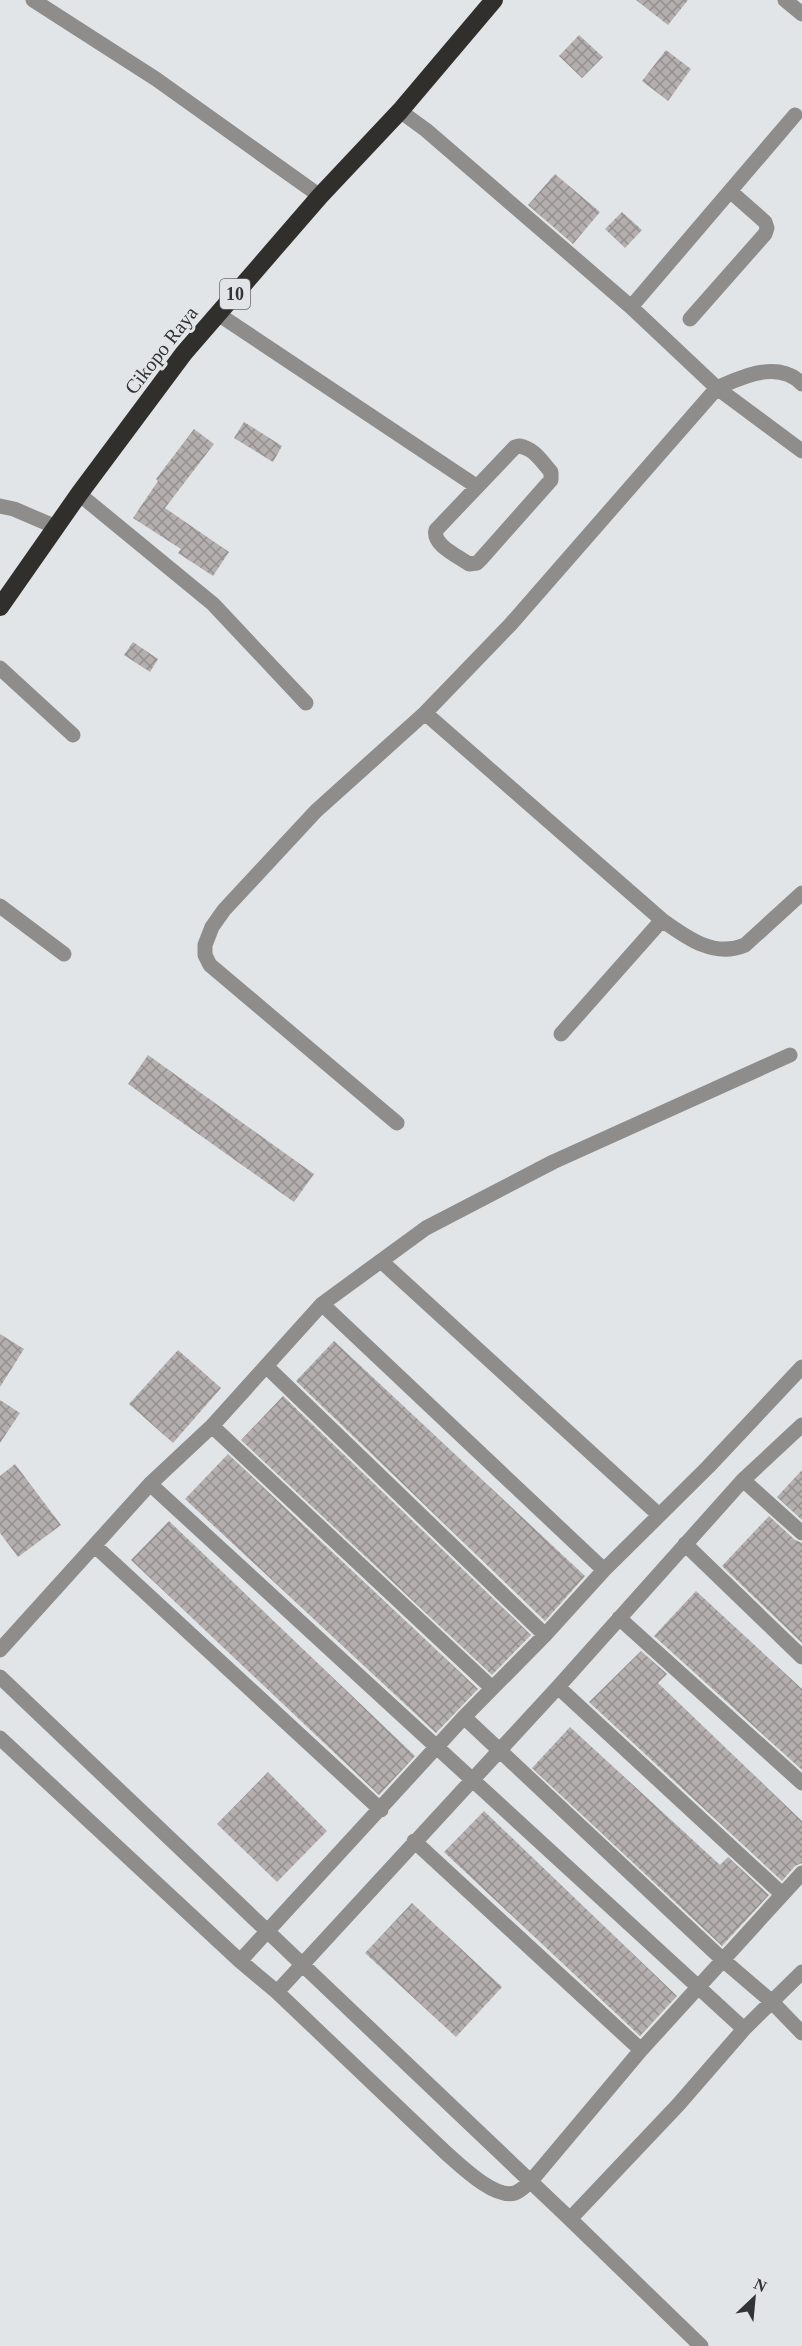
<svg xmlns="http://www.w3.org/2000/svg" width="802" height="2346" font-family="Georgia,serif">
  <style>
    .building { fill: url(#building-cross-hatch) }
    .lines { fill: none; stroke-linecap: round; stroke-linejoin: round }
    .minor { stroke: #8e8d8b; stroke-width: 15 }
    .highway { stroke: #312f2c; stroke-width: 18 }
    .labels { text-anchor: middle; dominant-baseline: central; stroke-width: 6; stroke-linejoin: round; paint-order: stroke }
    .shield { fill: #e2e5e8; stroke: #67686b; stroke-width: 1.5 }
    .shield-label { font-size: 18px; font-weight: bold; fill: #323335 }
    .street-label { font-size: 20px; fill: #323335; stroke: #e2e5e8 }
  </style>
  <defs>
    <pattern id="building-cross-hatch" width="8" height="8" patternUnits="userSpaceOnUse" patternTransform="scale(1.5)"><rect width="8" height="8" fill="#b4afae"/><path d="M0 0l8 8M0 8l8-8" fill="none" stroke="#938f8e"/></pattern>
  </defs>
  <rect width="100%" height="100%" fill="#e2e5e8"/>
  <path class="building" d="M636,0h52l-20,25z
    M579,35l24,22 -21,21 -23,-22z
    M666,50l25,19 -23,32 -26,-20z
    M555,174l45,38 -27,32 -45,-39z
    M622,212l20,18 -17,18 -20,-19z
    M244,422l38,24 -9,16 -39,-24z
    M194,429l20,15 -49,64 64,44 -16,24 -35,-23 3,-4 -48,-31 25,-37 -2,-2z
    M133,642l25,17 -8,13 -26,-17z
    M148,1055l166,119 -20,28 -166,-118z
    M0,1334l24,15 -24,38z
    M334,1341l251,235 -40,45 -249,-240z
    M178,1350l43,38 -48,55 -44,-39z
    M283,1396l248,239 -39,40 -251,-235z
    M0,1400l20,13 -20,30z
    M228,1454l250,235 -42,44 -251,-234z
    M15,1464l46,61 -43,32 -18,-24v-57z
    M802,1470v50l-25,-23z
    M769,1516l26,24 7,3v100l-80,-77z
    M169,1521l246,235 -36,39 -248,-235z
    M696,1591l106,98v81l-148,-134z
    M641,1651l26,23 -9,9 144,138v42l-7,3 -13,15 -193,-179z
    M570,1727l150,138 8,-8 41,38 -47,51 -190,-178z
    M268,1772l59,59 -50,51 -60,-58z
    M484,1811l193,185 -37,40 -196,-184z
    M412,1903l90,84 -46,50 -91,-84z"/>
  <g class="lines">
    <path class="minor" d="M33,0l123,79 164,117
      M785,0l17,14
      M631,307l164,-192
      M218,314l258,172
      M690,319l75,-85 2,-6 -2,-6 -35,-31
      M802,384c-23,-24 -59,-8 -85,4l85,63
      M519,446c15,2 23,16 32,26v8l-70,79 -4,4 -8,1c-11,-8 -37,-19 -33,-34l79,-83z
      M79,494l134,110 93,99
      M0,506l14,3 42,18
      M0,668l73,67
      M425,713l237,207c25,18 52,38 83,25l57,-52
      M0,906l64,48
      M561,1034l101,-114
      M397,1123l-187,-158 -5,-10v-10l7,-18 12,-17 92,-99 109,-98 85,-88 207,-237 -86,-81 -205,-177 -26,-19
      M381,1261l278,254
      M322,1304l282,266
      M267,1367l278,268
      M212,1426l280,262
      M743,1480l59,53
      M150,1484l594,545
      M685,1544l117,113
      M95,1546l286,264
      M619,1618l183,165
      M0,1650l150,-166 62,-58 110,-122 104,-76 127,-66 237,-107
      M0,1677l570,542
      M558,1687l224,207
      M464,1717l259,243 49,42 30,31
      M0,1738l240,223 37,31 168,160c15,13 49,47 70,41 6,-2 11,-8 16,-12l110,-131 161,-177
      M414,1841l227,209
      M240,1961l224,-244 81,-82 59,-65 104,-103 94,-100
      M277,1992l281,-305 185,-207 59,-55
      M701,2346l-131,-127 108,-114 66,-76 58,-57"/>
    <path class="highway" d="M0,607l79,-113 105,-141 136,-157 80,-85 94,-111"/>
  </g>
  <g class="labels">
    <rect class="shield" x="220" y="279" width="30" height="30" rx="4.5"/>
    <g class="shield-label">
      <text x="235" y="294">10</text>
    </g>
    <g class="street-label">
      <text transform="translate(161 350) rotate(-52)">Cikopo Raya</text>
    </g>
  </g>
  <g transform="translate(754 2298) rotate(26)" stroke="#e2e5e8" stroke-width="4.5" paint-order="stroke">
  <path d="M0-4.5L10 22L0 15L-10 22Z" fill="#323335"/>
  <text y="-9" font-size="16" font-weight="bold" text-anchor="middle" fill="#323335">N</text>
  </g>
</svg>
